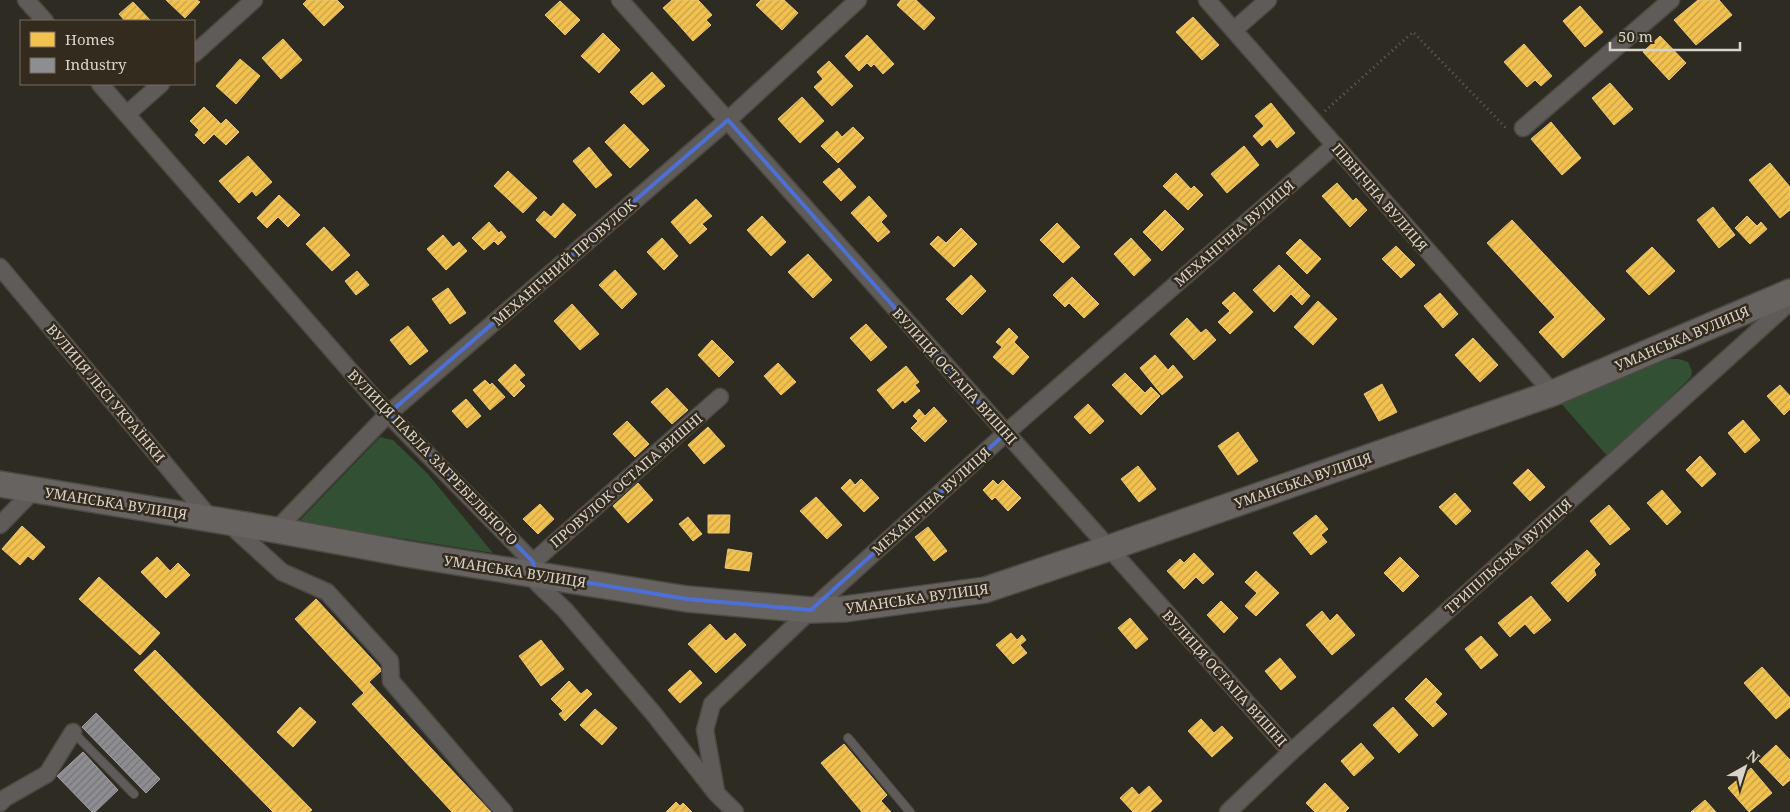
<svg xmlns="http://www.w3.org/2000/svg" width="1790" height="812" font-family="'Noto Serif',serif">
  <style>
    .green { fill: #325033 }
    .homes { fill: url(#homes-hatch); stroke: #eac774 }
    .industry { fill: url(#industry-hatch); stroke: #a4a2a3 }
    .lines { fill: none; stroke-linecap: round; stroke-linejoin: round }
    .service-casing { stroke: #4c4942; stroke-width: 10 }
    .minor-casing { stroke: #4c4942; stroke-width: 19 }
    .primary-casing { stroke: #4c4942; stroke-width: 28 }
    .path { stroke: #64625f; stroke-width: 3; stroke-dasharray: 1 4; stroke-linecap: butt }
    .service { stroke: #5e5b59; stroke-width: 8 }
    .minor { stroke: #5e5b59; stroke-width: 16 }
    .primary { stroke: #676360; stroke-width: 25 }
    .marked { fill: none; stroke: #4c70d5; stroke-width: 4; stroke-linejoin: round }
    .labels { text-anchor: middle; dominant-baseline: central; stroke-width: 5; stroke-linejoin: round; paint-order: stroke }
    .street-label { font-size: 14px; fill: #d8d4cb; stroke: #332c1e }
  </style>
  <defs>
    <pattern id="homes-hatch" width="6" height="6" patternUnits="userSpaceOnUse" patternTransform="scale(1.25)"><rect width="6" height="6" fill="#f2c14e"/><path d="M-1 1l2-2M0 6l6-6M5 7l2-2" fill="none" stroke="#c6a14a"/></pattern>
    <pattern id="industry-hatch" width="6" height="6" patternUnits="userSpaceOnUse" patternTransform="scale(1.25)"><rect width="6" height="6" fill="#8d8d92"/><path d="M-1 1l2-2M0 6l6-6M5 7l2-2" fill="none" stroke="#767678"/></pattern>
  </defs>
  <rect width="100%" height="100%" fill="#2e2b23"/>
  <path class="green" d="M1669,359h10l9,3 4,9 -1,6 -82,81 -50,-57z
    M380,437l13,3 34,33 66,80 -195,-31z"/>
  <path class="homes" d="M166,0h31l3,2 -15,16z
    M307,0h30l7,7 -20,19 -21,-22z
    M672,0h26l2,2 -23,21 -14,-15z
    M761,0h23l14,13 -16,17 -26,-25z
    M901,0h15l19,18 -11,12 -27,-25z
    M1698,0h21l13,15 -36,30 -22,-25z
    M560,1l20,19 -15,15 -20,-20z
    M133,2l18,19h-26l-6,-7z
    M700,2l12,13 -6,5 5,5 -18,16 -16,-18z
    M1580,6l23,26 -18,15 -22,-26z
    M1193,17l26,28 -17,15 -26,-28z
    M603,33l17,17 -21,23 -18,-17z
    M867,35l27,29 -11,10 -9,-10 -3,3 -4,-4 -8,8 -14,-15z
    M1660,36l26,27 -17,17 -26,-28z
    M283,39l19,21 -21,19 -19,-21z
    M1524,44l28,32 -11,10 -6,-6 -8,7 -23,-25z
    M240,59l20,17 -24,28 -20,-18z
    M829,61l24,25 -21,20 -18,-19 9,-8 -6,-7z
    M652,72l13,14 -22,19 -13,-13z
    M1610,83l23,26 -19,16 -22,-27z
    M802,97l22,24 -24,22 -22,-24z
    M1271,103l24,30 -18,15 -7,-9 -8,7 -9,-10 11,-10 -9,-10z
    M204,107l17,17 5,-5 13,13 -13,13 -12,-11 -10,10 -9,-9 4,-5 -9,-9z
    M1551,122l30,36 -19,17 -31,-36z
    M624,124l25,26 -19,18 -25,-26z
    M853,127l11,11 -26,25 -17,-17 16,-15 5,6z
    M1244,146l15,19 -32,28 -16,-19z
    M589,147l23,28 -16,13 -23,-27z
    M248,156l24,26 -16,14 -4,-5 -13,12 -20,-22z
    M1770,163l20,24v23l-10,8 -31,-38z
    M839,168l17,19 -15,14 -18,-19z
    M508,171l29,27 -14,15 -29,-27z
    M1176,173l15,16 3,-3 9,9 -15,15 -25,-24z
    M1337,183l16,18 3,-3 11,12 -17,17 -28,-31z
    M279,195l21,20 -12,12 -10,-10 -11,11 -10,-10z
    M869,196l18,20 -6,6 9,10 -12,10 -27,-29z
    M696,199l16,17 -10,8 5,5 -17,15 -19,-22z
    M563,203l13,12 -21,23 -19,-18 8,-9 7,6z
    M1713,207l22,28 -16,13 -22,-28z
    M1165,210l19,19 -22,22 -19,-19z
    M762,216l24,26 -15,14 -24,-26z
    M1747,216l10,10 4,-4 6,7 -17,15 -15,-16z
    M1512,220l93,99 -42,39 -24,-26 16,-15 -68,-74z
    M489,222l10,11 2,-2 5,6 -8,8 -4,-4 -10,9 -12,-12z
    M1057,223l23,24 -17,16 -23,-23z
    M324,227l26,28 -18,16 -26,-27z
    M961,228l16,16 -23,23 -24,-23 8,-8 8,7z
    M443,235l10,12 6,-5 8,9 -21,19 -19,-21z
    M662,238l16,18 -14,14 -17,-18z
    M1131,238l20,22 -17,16 -20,-22z
    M1300,239l21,20 -14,15 -21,-21z
    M1396,246l19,19 -14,13 -19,-19z
    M1652,247l23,24 -26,24 -23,-24z
    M808,254l24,26 -19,18 -25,-26z
    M1279,265l31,31 -8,9 -11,-11 -17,18 -21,-22z
    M615,270l22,24 -15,15 -23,-24z
    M357,271l12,14 -13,10 -11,-14z
    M971,275l15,16 -24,24 -16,-16z
    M1072,277l27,27 -15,14 -15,-15 -4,4 -12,-12z
    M448,288l18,25 -16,11 -18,-25z
    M1234,292l19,20 -23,22 -12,-12 12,-11 -8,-8z
    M1440,293l18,21 -15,14 -19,-22z
    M1318,301l19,18 -24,26 -19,-18z
    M572,304l27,30 -19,16 -26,-29z
    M1187,318l14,15 5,-4 10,11 -22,20 -24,-26z
    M866,324l21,23 -16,14 -21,-23z
    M408,326l20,25 -18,14 -20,-25z
    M1009,328l9,9 -4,5 15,15 -16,18 -20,-18 9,-10 -6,-5z
    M1473,338l25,27 -18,17 -25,-27z
    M712,340l22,22 -15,15 -21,-22z
    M1155,355l13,15 5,-5 10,12 -21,18 -22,-27z
    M778,363l18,19 -15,13 -17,-19z
    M515,364l10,11 -6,5 6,6 -11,11 -16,-17z
    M906,366l13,16 -4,3 5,6 -15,12 -2,-3 -10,9 -16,-19z
    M1125,373l20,20 6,-6 9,9 -19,19 -29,-30z
    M485,380l5,5 2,-2 13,14 -15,13 -17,-20z
    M1382,384l15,28 -18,9 -15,-27z
    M1780,385l10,11v13l-6,6 -17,-19z
    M667,388l21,22 -16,14 -21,-22z
    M466,399l15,17 -14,12 -15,-17z
    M1088,404l16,17 -14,13 -16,-17z
    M934,407l13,14 -22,21 -14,-14 7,-7 -5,-5 6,-7 6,7z
    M1743,420l17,20 -15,13 -17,-20z
    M627,421l22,23 -14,13 -22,-23z
    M708,427l17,19 -21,18 -16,-19z
    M1238,432l20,29 -20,14 -20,-29z
    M1700,456l16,18 -14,13 -16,-17z
    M1138,466l18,23 -17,13 -18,-23z
    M1528,469l17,18 -15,14 -17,-18z
    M850,479l5,6 6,-6 18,19 -15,14 -23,-24z
    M993,480l5,5 5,-5 18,18 -13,13 -13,-14 -3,3 -9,-10z
    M638,483l15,17 -25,23 -15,-17z
    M1662,490l19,22 -14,13 -20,-22z
    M1455,493l16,18 -15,14 -17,-18z
    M816,497l26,28 -15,14 -27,-28z
    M540,504l14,15 -16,15 -15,-15z
    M1609,505l21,24 -20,16 -20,-24z
    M708,515h22l-1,18h-21z
    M1316,515l12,14 -7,6 6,7 -16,13 -18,-22z
    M688,517l14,17 -9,7 -14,-17z
    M22,526l23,21 -12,13 -5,-4 -8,9 -18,-16z
    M928,527l19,24 -13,10 -19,-24z
    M728,549l24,4 -3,18 -24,-3z
    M1587,550l13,14 -6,6 2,5 -28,27 -17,-19z
    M1194,553l20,21 -11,10 -7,-7 -12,12 -17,-18 13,-12 4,4z
    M157,557l13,14 8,-8 12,12 -24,23 -25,-26z
    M1400,557l19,19 -16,16 -19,-19z
    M1256,571l23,22 -23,23 -11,-10 12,-13 -12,-11z
    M99,577l61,56 -20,22 -61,-56z
    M1531,596l20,24 -17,14 -9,-10 -15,13 -12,-14z
    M316,599l66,71 -13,12 122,130h-39l-100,-108 12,-11 -69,-74z
    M1221,601l17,17 -14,15 -17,-18z
    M1322,611l8,10 7,-7 18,21 -23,20 -26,-30z
    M1130,618l18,21 -12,10 -18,-21z
    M710,624l16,17 9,-8 11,12 -30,28 -28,-29z
    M1011,633l6,7 5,-5 4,5 -6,5 7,8 -14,11 -17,-19z
    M1481,636l17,19 -17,14 -16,-20z
    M541,640l23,29 -23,17 -22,-30z
    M155,650l157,160 -3,2h-36l-139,-142z
    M1280,658l16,19 -15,13 -16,-19z
    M1762,667l28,31v9l-14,12 -32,-36z
    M690,670l12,13 -22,20 -12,-13z
    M1426,678l16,16 -7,8 12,12 -14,13 -28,-28z
    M569,681l12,13 6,-5 5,5 -27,27 -6,-7 4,-3 -12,-12z
    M300,707l16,15 -23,25 -16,-15z
    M1393,707l25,28 -19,18 -26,-28z
    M595,709l22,19 -15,17 -22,-20z
    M1201,719l13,14 8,-7 11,12 -21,19 -24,-26z
    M1361,743l13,15 -20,18 -13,-15z
    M844,744l43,51 -6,6 10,11h-29l-41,-49z
    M1776,745l14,15v20l-7,6 -24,-25z
    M1751,768l21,25 -23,19 -21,-24z
    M1325,783l24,25 -4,4h-30l-9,-9z
    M1149,786l13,15 -12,11h-17l-13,-14 12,-11 7,8z
    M1705,800l11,12h-25z
    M676,802l4,4 3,-3 9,9h-26z"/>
  <path class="industry" d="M96,713l64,66 -14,14 -64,-66z
    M83,752l35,38 -23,22h-3l-35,-36z"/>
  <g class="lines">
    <g class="service-casing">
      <path id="service" d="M73,732l61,62
        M848,738l62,74"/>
    </g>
    <g class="minor-casing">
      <path id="minor" d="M26,0l19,21
        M620,0l671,752
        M1207,0l346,393
        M1234,30l34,-30
        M194,54l60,-54
        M100,84l288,330 145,148 4,21 28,27 88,103 63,80 19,19
        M127,114l34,-30
        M1523,128l148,-128
        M0,267l211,252
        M228,523l54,49 45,20 63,69 1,20 113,131
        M0,525l34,-35
        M276,530l112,-116 340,-294 130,-120
        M533,562l187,-165
        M716,791l-11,-61 7,-26 99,-94 195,-177 329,-288
        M0,803l5,-5 42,-24 26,-42
        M1228,812l63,-60 499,-450"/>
    </g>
    <g class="primary-casing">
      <path id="primary" d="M0,484l276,46 131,24 280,45 124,11 34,-1 140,-19 124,-42 444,-155 237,-101"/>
    </g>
    <path class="path" d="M1325,111l88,-79 93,96"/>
    <use href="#service" class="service"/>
    <use href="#minor" class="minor"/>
    <use href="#primary" class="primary"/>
  </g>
  <path class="marked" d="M728,120l278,313 -195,177 -124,-11 -152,-25 -2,-12 -145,-148z"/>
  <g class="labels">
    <g class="street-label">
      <text transform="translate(1380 197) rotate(49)">ПІВНІЧНА ВУЛИЦЯ</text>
      <text transform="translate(1234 233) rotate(-41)">МЕХАНІЧНА ВУЛИЦЯ</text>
      <text transform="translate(564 262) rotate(-41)">МЕХАНІЧНИЙ ПРОВУЛОК</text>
      <text transform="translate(1682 338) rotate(-23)">УМАНСЬКА ВУЛИЦЯ</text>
      <text transform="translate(955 376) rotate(48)">ВУЛИЦЯ ОСТАПА ВИШНІ</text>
      <text transform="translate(106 393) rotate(50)">ВУЛИЦЯ ЛЕСІ УКРАЇНКИ</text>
      <text transform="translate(433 457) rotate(46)">ВУЛИЦЯ ПАВЛА ЗАГРЕБЕЛЬНОГО</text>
      <text transform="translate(626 480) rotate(-41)">ПРОВУЛОК ОСТАПА ВИШНІ</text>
      <text transform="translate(1303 480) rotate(-19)">УМАНСЬКА ВУЛИЦЯ</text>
      <text transform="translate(931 501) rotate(-42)">МЕХАНІЧНА ВУЛИЦЯ</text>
      <text transform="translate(116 503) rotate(9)">УМАНСЬКА ВУЛИЦЯ</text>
      <text transform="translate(1508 556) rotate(-42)">ТРИПІЛЬСЬКА ВУЛИЦЯ</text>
      <text transform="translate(515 571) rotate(9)">УМАНСЬКА ВУЛИЦЯ</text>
      <text transform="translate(917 598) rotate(-8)">УМАНСЬКА ВУЛИЦЯ</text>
      <text transform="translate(1225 678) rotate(48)">ВУЛИЦЯ ОСТАПА ВИШНІ</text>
    </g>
  </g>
  <rect x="20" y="20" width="175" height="65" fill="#332c1e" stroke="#756f63"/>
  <rect x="30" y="32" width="25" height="15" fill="#f2c14e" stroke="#756f63"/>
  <text x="65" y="45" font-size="15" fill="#d8d4cb">Homes</text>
  <rect x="30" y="58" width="25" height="15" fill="#8d8d92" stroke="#756f63"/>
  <text x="65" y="70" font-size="15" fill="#d8d4cb">Industry</text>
  <g transform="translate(1745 767) rotate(39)" stroke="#332c1e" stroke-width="4" paint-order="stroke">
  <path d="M0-4L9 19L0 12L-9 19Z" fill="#d8d4cb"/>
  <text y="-8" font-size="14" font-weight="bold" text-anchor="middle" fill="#d8d4cb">N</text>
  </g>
  <path d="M1610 42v8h130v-8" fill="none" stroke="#d8d4cb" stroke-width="2.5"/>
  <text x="1618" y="42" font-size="15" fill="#d8d4cb" stroke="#332c1e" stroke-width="4" paint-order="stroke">50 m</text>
</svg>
